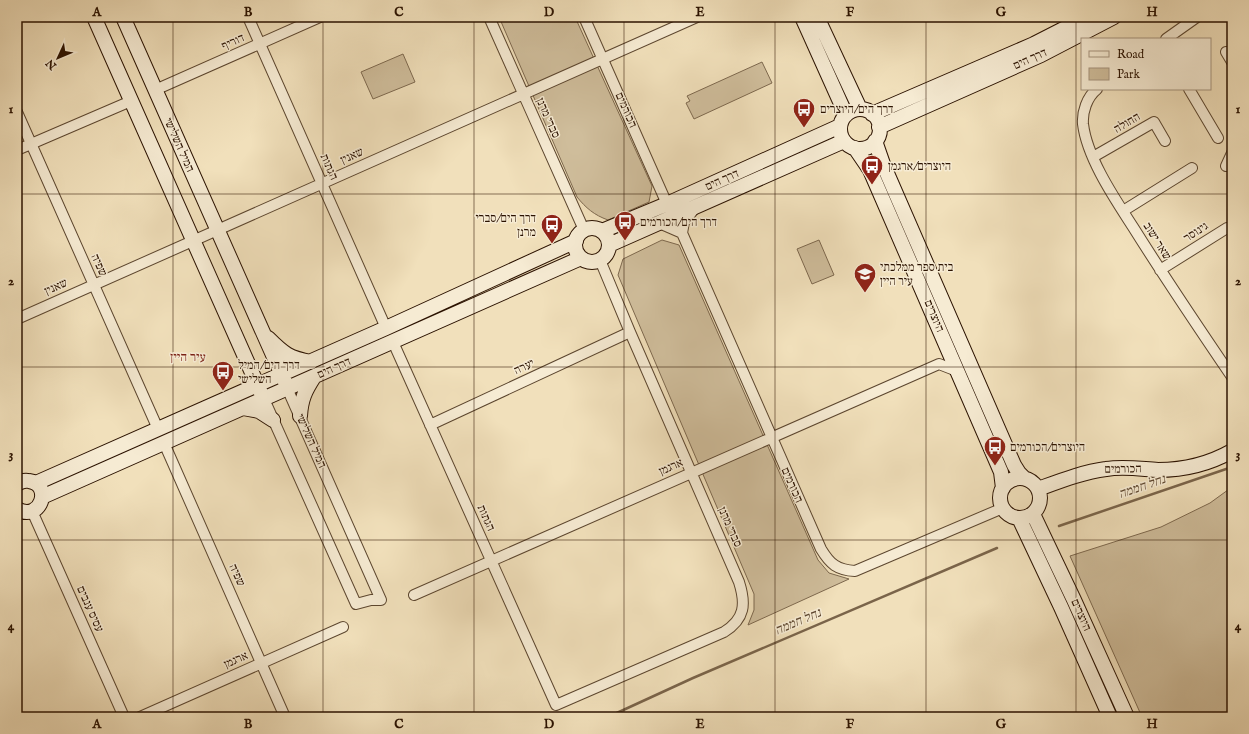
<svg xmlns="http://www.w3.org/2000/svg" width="1249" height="734" font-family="'IM FELL English','Frank Ruhl Libre',serif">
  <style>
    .green { fill: #cfbd9b; stroke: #7d684e }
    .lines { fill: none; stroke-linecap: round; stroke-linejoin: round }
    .stream { stroke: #7a644a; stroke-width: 2.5 }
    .street-casing { stroke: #5c462f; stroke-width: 12 }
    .secondary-casing { stroke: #2b1200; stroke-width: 16 }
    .street { stroke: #f6ebd3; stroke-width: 10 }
    .secondary { stroke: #f6ebd3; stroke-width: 14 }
    .grid { fill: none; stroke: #2b1200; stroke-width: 1; stroke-opacity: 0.55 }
    .labels { text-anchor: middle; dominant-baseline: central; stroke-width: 3; stroke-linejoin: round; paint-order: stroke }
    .street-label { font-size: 12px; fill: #2b1200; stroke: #f6ebd3 }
    .poi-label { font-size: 12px; fill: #2b1200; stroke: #f6ebd3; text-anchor: start }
    .neighbourhood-label { font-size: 13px; fill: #7a1f14; stroke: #f6ebd3 }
    .water-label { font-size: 13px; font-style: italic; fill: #5f4831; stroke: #f6ebd3 }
    .neatline { fill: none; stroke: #2b1200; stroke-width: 1.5 }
    .grid-label { font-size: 13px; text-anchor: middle; font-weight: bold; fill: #2b1200 }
  </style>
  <rect width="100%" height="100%" fill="#f1e0bb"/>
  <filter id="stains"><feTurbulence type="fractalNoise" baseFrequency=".005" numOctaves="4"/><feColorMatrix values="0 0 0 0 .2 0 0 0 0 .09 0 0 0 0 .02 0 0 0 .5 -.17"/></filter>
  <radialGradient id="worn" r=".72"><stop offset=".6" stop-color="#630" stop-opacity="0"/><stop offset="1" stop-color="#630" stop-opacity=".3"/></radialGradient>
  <path class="green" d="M499,17h76l77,169 -3,16 -41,18c-14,-5 -22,-12 -31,-23z
    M403,54l12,28 -42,17 -12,-27z
    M762,62l10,21 -78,36 -8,-16 4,-2 -3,-5z
    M662,240l17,5 139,315 11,13 20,6 -101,46 6,-15v-16l-136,-319 5,-16z
    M819,240l15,35 -22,9 -15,-35z
    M1232,487v230h-90l-72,-161 91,-29 49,-24z"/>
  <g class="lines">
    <path class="stream" d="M1059,526l173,-59
      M608,717l85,-39 304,-130"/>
    <g class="street-casing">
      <path id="street" d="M248,17l138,311
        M489,17l95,213
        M584,17l83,187
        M1166,39l31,-22
        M1226,52l6,10
        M1097,89c-10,8 -15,23 -14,35 4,34 32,75 50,103 32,51 65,100 99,150
        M1189,89l29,49
        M155,90l165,-73
        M17,112l141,317
        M17,150l114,-49
        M1093,157l61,-35 11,19
        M1226,166l6,-13
        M695,208l-11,14 -2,11 139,316c9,15 16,21 34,22l148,-63
        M1123,211l69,-43
        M659,223l23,10
        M1160,270l67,-42
        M17,319l680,-302
        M393,342l163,363 168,-73c21,-13 22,-28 15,-50l-109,-250 -30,-72
        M264,399l92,205 15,-4h10l-94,-212
        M430,425l200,-93
        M164,443l121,274
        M32,511l92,206
        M414,595l525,-231 18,7
        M140,717l203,-90"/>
    </g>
    <g class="secondary-casing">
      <path id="secondary" d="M94,17l167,376
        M123,17l162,365
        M802,17l44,98
        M817,17l43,92
        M840 129a20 20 0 1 1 40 0a20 20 0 1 1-40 0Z
        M872,114l162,-70 53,-27
        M879,127l162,-72 73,-38
        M875,141l8,23 131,301 5,8 5,5
        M855,148l15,22 131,302 2,16
        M575 245a17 17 0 1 1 34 0a17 17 0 1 1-34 0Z
        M602,231l65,-27 173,-78
        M609,245l235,-104
        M268,338c16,16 21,20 43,24
        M243,408l16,3 14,9
        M300,416c1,-17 5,-25 14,-39
        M1000 498a20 20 0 1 1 40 0a20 20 0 1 1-40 0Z
        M36,483l350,-155 190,-87
        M17,484c4,-3 7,-4 12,-3 24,3 12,42 -12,28
        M1038,489c22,-8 45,-17 68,-20 18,-3 35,0 52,1 27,0 51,-6 74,-19
        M42,497l539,-239
        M1033,514l41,86 53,117
        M1019,518l42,89 49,110"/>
    </g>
    <use href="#street" class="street"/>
    <use href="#secondary" class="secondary"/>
  </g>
  <path class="grid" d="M173,17v700M323,17v700M474,17v700M624,17v700M775,17v700M926,17v700M1076,17v700M17,194h1215M17,367h1215M17,540h1215"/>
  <defs>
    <g id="bus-pin" transform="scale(1.15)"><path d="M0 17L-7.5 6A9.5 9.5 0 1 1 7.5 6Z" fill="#8f2418" stroke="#f6ebd3"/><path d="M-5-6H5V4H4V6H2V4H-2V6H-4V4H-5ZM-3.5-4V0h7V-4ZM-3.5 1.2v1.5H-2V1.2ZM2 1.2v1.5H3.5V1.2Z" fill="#fff"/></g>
    <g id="school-pin" transform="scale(1.15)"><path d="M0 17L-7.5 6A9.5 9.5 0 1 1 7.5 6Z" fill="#8f2418" stroke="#f6ebd3"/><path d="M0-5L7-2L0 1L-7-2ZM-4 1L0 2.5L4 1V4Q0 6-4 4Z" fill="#fff"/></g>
  </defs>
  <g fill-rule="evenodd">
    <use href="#bus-pin" x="804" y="109"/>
    <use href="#bus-pin" x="872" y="166"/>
    <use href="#bus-pin" x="625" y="222"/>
    <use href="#bus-pin" x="552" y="225"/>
    <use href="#school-pin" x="865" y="274"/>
    <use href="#bus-pin" x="223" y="372"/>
    <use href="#bus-pin" x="995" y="447"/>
  </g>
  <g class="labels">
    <g class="street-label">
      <text transform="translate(233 42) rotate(-24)">דוריף</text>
      <text transform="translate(1030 59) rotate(-24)">דרך הים</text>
      <text transform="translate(626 110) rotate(66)">הכורמים</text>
      <text transform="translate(548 118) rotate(66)">סברי מרנן</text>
      <text transform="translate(1127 123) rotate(-30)">החולה</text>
      <text transform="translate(179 145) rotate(66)">המיל השלישי</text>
      <text transform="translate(352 156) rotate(-24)">שאנין</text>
      <text transform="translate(329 167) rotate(66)">הגתות</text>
      <text transform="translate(722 180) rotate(-24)">דרך הים</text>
      <text transform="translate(1196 232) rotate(-33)">גינוסר</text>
      <text transform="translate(1157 241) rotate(58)">שאר ישוב</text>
      <text transform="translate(99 265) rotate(66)">שפיה</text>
      <text transform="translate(56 287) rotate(-24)">שאנין</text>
      <text transform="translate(934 316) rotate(67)">היוצרים</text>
      <text transform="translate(524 367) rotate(-25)">יערה</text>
      <text transform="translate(334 368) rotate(-24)">דרך הים</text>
      <text transform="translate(311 441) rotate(66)">המיל השלישי</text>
      <text transform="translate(671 467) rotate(-24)">ארגמן</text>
      <text transform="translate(1123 469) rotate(-1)">הכורמים</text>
      <text transform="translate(792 485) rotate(66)">הכורמים</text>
      <text transform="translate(486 518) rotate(66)">הגתות</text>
      <text transform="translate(730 527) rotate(66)">סברי מרנן</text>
      <text transform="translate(237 575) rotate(66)">שפיה</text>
      <text transform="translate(90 609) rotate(66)">עסיס ענבים</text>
      <text transform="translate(1081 615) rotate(66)">היוצרים</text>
      <text transform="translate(236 660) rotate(-24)">ארגמן</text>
    </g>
    <g class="poi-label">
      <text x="820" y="109">דרך הים/היוצרים</text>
      <text x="888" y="166">היוצרים/ארגמן</text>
      <text x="536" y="218" text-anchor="end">דרך הים/סברי<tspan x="536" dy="14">מרנן</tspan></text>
      <text x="640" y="222">דרך הים/הכורמים</text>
      <text x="880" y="267">בית ספר ממלכתי<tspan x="880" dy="14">עיר היין</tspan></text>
      <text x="238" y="365">דרך הים/המיל<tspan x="238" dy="14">השלישי</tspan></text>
      <text x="1010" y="447">היוצרים/הכורמים</text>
    </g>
    <g class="neighbourhood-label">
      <text x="188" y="357">עיר היין</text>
    </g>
    <g class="water-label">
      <text transform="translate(1142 487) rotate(-19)">נחל חממה</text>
      <text transform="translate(798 622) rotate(-23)">נחל חממה</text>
    </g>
  </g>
  <rect width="1249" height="734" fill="none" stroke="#f1e0bb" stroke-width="44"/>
  <rect x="1081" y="38" width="130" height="52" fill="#f6ebd3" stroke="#a5947f"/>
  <rect x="1089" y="51" width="20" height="6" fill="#f6ebd3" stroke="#a5947f"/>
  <text x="1117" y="58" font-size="12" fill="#2b1200">Road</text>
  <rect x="1089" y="68" width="20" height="12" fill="#cfbd9b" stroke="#a5947f"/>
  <text x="1117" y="78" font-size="12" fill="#2b1200">Park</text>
  <g transform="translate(58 58) rotate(226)" stroke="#f6ebd3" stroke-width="3" paint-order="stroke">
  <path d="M0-3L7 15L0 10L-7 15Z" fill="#2b1200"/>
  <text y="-6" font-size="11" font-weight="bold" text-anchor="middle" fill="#2b1200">N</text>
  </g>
  <rect x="22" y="22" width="1205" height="690" class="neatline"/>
  <g class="grid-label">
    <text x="97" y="16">A</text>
    <text x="248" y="16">B</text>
    <text x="399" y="16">C</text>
    <text x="549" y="16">D</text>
    <text x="700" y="16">E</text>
    <text x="850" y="16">F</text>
    <text x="1001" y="16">G</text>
    <text x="1152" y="16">H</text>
    <text x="11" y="113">1</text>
    <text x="1238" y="113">1</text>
    <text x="11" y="285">2</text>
    <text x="1238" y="285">2</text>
    <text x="11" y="458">3</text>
    <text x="1238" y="458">3</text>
    <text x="11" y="630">4</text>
    <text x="1238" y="630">4</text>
    <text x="97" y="728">A</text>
    <text x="248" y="728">B</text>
    <text x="399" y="728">C</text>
    <text x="549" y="728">D</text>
    <text x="700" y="728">E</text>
    <text x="850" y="728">F</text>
    <text x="1001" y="728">G</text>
    <text x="1152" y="728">H</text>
  </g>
  <rect width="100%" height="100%" filter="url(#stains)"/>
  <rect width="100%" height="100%" fill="url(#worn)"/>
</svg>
